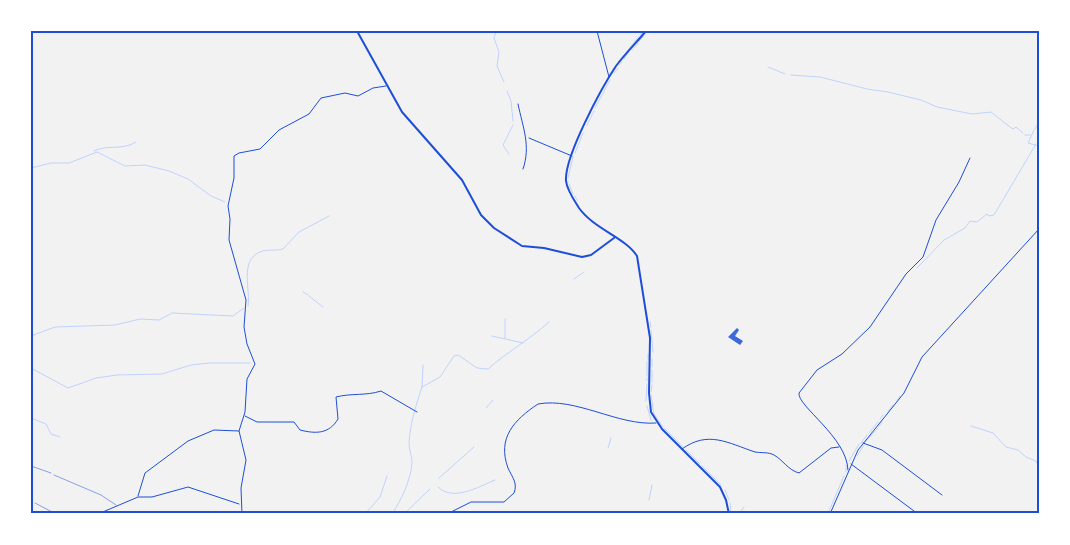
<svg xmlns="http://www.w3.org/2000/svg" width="1070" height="545" font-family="Jost,sans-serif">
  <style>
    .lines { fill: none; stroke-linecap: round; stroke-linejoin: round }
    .stream { stroke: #bfd3fe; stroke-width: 1 }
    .building { fill: #3d67dc }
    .path { stroke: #1d4ed8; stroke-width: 0.5 }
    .service { stroke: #1d4ed8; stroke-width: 0.5 }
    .minor { stroke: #1d4ed8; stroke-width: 1 }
    .tertiary { stroke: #1d4ed8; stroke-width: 2 }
    .neatline { fill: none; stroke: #1d4ed8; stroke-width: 2 }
  </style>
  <rect width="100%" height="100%" fill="#f2f2f2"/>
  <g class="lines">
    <path class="stream" d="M496,31l-2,7 5,14 -2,14 7,16
      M646,33l2,-2
      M640,35l3,-4
      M639,41l5,-5
      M634,48l4,-5
      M632,50v-1
      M624,59l5,-7
      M619,65l3,-3
      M768,67l17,7
      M614,73l4,-5
      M610,74l28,-37
      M791,75l29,2 47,12 21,3 33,8 16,7 35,7 19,-2 19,15 3,2 3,-2 7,6
      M507,91l4,10 2,20
      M595,108l15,-28
      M587,125l7,-14
      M1035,129l4,-7
      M1034,130l-6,13 11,3
      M1025,135h5
      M94,151c13,-7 28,0 42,-9
      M575,153l8,-20
      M509,154l-6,-9 10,-20
      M31,168l20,-5h18l28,-11 28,14 20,-1 24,6 19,8 23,17 14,6
      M568,178l5,-21
      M568,181v1
      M569,184l4,10
      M575,196l2,4
      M917,268l27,-28 21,-12 5,-7 7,1 10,-8 2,2 5,-1 42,-71
      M574,279l10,-7
      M303,292l5,3
      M309,296l14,11
      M248,306c3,-15 -9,-46 12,-54 7,-3 16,-1 23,-3l16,-17 30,-16
      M650,322l1,5
      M651,330l2,22
      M31,336l24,-9 60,-2 25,-6 19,1 13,-7 61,3 11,-8
      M492,336l31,7
      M505,338v-19
      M648,360v-6
      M652,367v-8
      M31,368l37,20 28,-10 21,-3 45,-1 29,-9 19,-2h40
      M647,376v-14
      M647,381v-3
      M652,382v-12
      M422,387l1,-22
      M651,392l1,-7
      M651,395l3,19 9,13
      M897,400l3,-4
      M646,401l1,-17
      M647,406l4,14
      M486,408l7,-8
      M888,411l5,-6
      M31,418l15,6 5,10 9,3
      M880,419l3,-4
      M879,426l3,-4
      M971,426l22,7 13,14 12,3 8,7 10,4 3,7
      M664,428l16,16
      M869,433l9,-11
      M865,442l13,-14
      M861,443l6,-8
      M681,445l2,2
      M608,448l3,-10
      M686,450l14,14
      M857,456l7,-11
      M849,461l10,-17
      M702,466l19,19
      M846,472v-7
      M439,478l35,-31
      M438,487c15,15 40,0 57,-7
      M725,490l4,10
      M649,500l3,-15
      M730,503l1,11
      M829,511l15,-35
      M365,514l15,-17 7,-21
      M392,514c9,-13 19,-35 20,-51 0,-7 -3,-13 -3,-20 1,-19 7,-38 13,-56l18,-10 14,-21 4,-1 19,13 11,1c19,-17 41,-29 61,-47
      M404,514l26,-25
      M739,514l5,-7
      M827,514l1,-1"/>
  </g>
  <path class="building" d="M737,328l2,2 -4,6 8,5 -3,4 -12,-8z"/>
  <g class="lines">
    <path class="path" d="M31,466l20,7"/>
    <path class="service" d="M54,475l47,20 15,10
      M35,503l21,11"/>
    <path class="minor" d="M597,31l12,46
      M518,104c5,24 13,42 5,65
      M529,138l43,18
      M245,416l12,6h37l6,8c16,4 29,4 38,-11l-2,-22c15,-4 30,-1 45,-6l36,21
      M863,443l19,7 60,45
      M682,449c26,-19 46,-6 73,3 6,1 14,0 19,3 9,5 14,15 25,18l32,-25 8,-1
      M851,464l67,50
      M848,470c-1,-33 -51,-64 -49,-77l18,-23 25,-16 28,-27 36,-53 17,-17 13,-37 23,-38 11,-24
      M138,496l7,-23 43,-32 26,-11 25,1
      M98,514l40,-17h14l36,-10 51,17
      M242,514l-1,-26 5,-28 -7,-29 6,-19 2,-33 8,-15 -8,-20 -3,-17 2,-27 -17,-60 1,-21 -2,-13 6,-28v-22l5,-3 21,-4 19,-19 30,-16 12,-16 24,-5 13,3 15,-8 13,-2
      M447,514l24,-12h33l10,-9c4,-10 -2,-16 -6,-25 -11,-30 6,-48 30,-64 38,-7 80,22 118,19
      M830,514l28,-64 46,-57 18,-36 117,-128"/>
    <path class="tertiary" d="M357,31l45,81 60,68 19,35 13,13 28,18 22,2 38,9 9,-2 23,-17
      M646,31c-10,12 -21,23 -30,35 -14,21 -52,91 -50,115 1,9 8,19 13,27 15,21 47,30 58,48l13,82 -1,55 2,19 11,17 58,58 6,13 3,14"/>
  </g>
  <rect width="1070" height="545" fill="none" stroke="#ffffff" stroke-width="65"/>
  <rect x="32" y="32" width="1006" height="480" class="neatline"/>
</svg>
